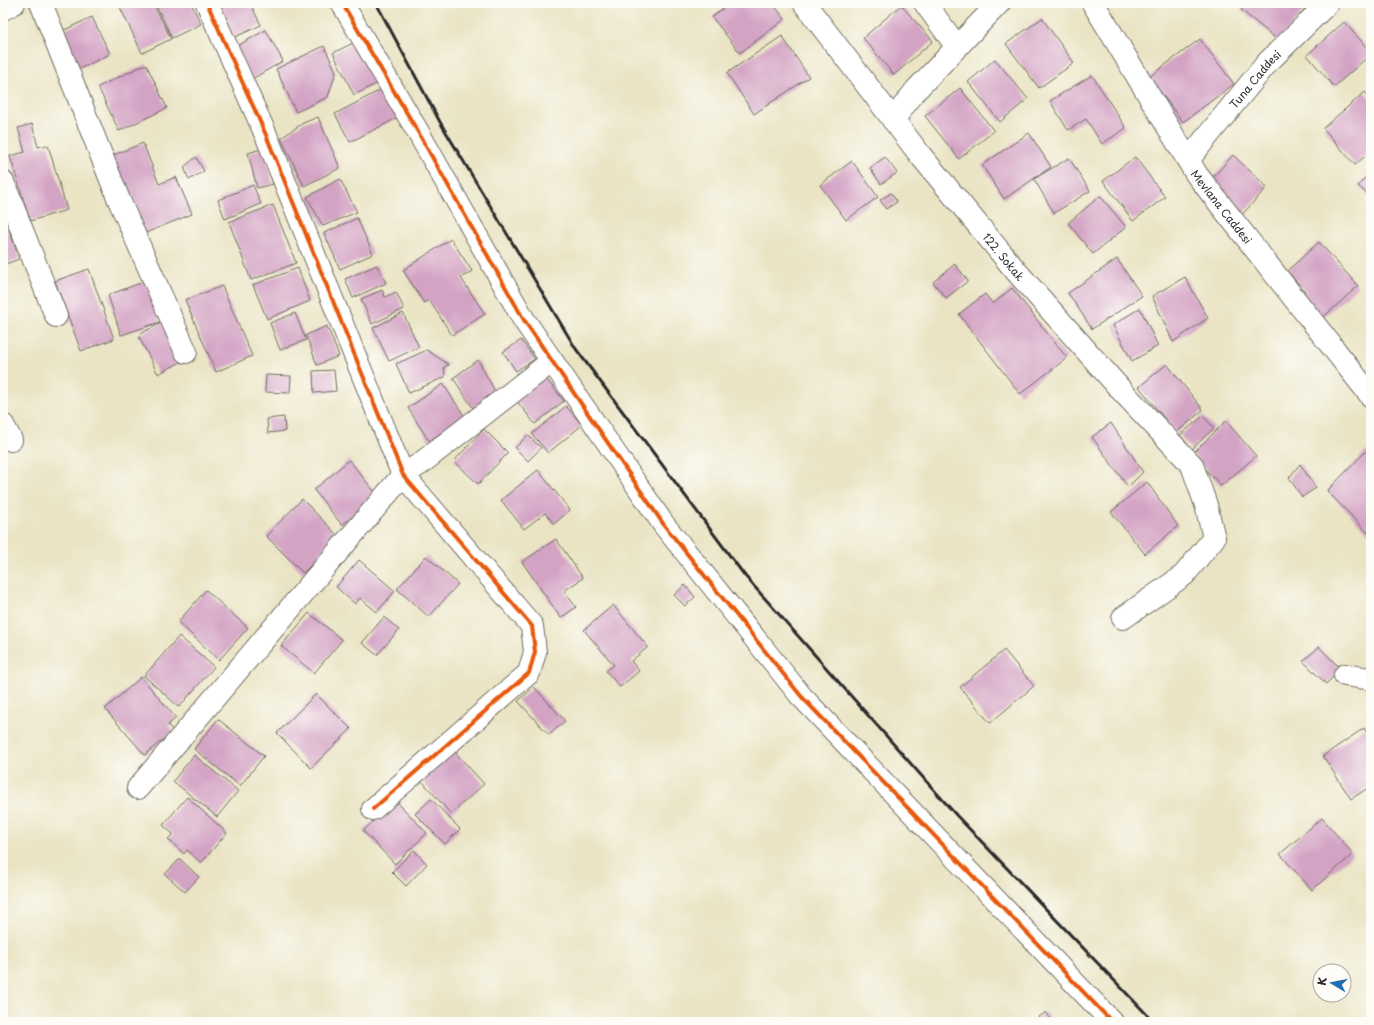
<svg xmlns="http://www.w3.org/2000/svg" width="1374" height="1025" font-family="'Playpen Sans',sans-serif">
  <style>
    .building { fill: #d3a3c4 }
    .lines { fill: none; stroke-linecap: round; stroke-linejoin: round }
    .minor-casing { stroke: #6e6c61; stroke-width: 24 }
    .minor { stroke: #fff; stroke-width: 22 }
    .rail { stroke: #2b2b2b; stroke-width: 3 }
    .cycleway-casing { stroke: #fdfcf7; stroke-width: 6 }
    .cycleway { stroke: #e8590c; stroke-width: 4 }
    .labels { text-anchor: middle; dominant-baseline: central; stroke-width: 4; stroke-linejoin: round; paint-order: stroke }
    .street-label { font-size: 11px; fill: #2b2b2b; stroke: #fdfcf7 }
  </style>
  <rect width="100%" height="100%" fill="#fdfcf7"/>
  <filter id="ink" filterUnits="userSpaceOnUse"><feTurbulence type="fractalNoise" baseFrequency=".025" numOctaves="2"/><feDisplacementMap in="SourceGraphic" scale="8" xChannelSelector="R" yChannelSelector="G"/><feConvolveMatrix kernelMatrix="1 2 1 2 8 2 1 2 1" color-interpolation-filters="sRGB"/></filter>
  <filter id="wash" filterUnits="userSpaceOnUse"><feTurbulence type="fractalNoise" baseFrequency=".012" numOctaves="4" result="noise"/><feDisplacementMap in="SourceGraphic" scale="16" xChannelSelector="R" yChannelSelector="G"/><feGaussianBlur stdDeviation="0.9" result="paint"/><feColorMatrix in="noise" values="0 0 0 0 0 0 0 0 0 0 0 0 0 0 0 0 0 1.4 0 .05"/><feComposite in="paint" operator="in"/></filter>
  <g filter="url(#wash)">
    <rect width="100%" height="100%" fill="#eae4c4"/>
    <g id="blocks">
      <path class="building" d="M118,3h35l18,36 -29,14z
        M155,3h36l10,21 -29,14z
        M213,3h37l11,22 -32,15z
        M730,3h42l13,16 -45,34 -28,-36z
        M1246,3h59l3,2 -29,36 -38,-31z
        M901,5l32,36 -39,34 -31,-37z
        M92,17l18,37 -31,15 -19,-37z
        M1042,18l32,45 -35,25 -33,-44z
        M1344,22l27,30v2l-37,33 -27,-32z
        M266,30l17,31 -31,18 -17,-32z
        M782,36l27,41 -55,37 -27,-41z
        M1200,39l34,45 -51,38 -34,-45z
        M359,40l21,42 -26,13 -21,-42z
        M324,46l12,26 -8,25 -32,15 -20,-43z
        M995,59l33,40 -28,23 -32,-40z
        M146,64l21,44 -48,23 -21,-44z
        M1092,75l34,53 -24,16 -16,-25 -18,11 -18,-29z
        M384,88l15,29 -49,25 -15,-28z
        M960,88l34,43 -35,28 -34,-43z
        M1365,92l6,7v52l-16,14 -32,-37z
        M318,117l22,51 -36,18 -23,-48 22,-15z
        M32,124l6,23 10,-2 19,65 -37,11 -20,-65 15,-4 -7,-24z
        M1029,133l22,34 -47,32 -22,-34z
        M143,143l16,41 17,-7 16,37 -49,20 -32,-78z
        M264,148l9,36 -16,4 -9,-35z
        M1233,155l34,32 -27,30 -35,-31z
        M196,157l8,14 -15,9 -5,-13z
        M885,157l12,16 -16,11 -11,-16z
        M1135,157l30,40 -32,24 -30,-40z
        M1069,158l21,33 -36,22 -20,-34z
        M852,161l26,36 -32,23 -26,-35z
        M1371,171v26l-13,-11z
        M340,179l17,33 -34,14 -16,-29z
        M253,185l8,19 -36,15 -7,-19z
        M891,193l6,9 -11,7 -6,-9z
        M1100,196l26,31 -33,27 -25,-31z
        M273,205l23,58 -45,17 -22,-58z
        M5,217l14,42 -16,6v-47z
        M357,218l16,36 -33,15 -16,-36z
        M451,239l21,32 -11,7 24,36 -33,21 -23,-35 -5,3 -21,-33z
        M1319,242l39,44 -40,36 -21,-22 8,-9 -18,-20z
        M1117,259l25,37 -50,33 -24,-36z
        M955,264l13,17 -22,17 -13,-16z
        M377,265l9,18 -33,15 -8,-19z
        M298,268l12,33 -43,18 -14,-34z
        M89,269l25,70 -33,12 -26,-70z
        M1185,277l23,41 -35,24 -21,-46z
        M146,281l14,41 -39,13 -13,-40z
        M222,286l30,70 -36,16 -31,-72z
        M1012,288l55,70 -47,36 -61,-80 26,-20 8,10z
        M382,290l3,7 11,-5 8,17 -32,15 -11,-25z
        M1140,308l18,38 -26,15 -19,-36z
        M295,313l11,27 -26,10 -10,-27z
        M403,313l16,34 -30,14 -16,-33z
        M163,322l20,39 -25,13 -20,-39z
        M327,326l12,30 -22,9 -11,-30z
        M521,340l14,19 -19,12 -13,-19z
        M427,350l22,15 -5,2 1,10 -36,16 -13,-29z
        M478,360l19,35 -22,16 -22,-33z
        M1167,364l36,46 -27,23 -37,-46z
        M334,370l2,21 -22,2 -1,-22z
        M266,375l25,1 -1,17 -25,-1z
        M544,376l20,25 -29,23 -19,-24z
        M443,384l22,33 -36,24 -21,-33z
        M566,406l16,19 -34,28 -16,-19z
        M1203,416l11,12 -23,22 -11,-15z
        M284,417l1,14 -17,2 -1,-14z
        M1226,421l30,35 -35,30 -29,-32z
        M1111,423l32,49 -15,15 -36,-50z
        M484,429l24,24 -30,31 -24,-23z
        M528,435l13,13 -13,13 -13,-13z
        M1366,451l5,6v73l-3,3 -41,-42z
        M349,460l29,36 -36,29 -28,-35z
        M1300,464l16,24 -14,9 -13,-19z
        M538,470l32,40 -16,14 -9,-11 -21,16 -23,-29z
        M1147,482l31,44 -33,28 -34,-42z
        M302,499l37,38 -36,36 -37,-37z
        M556,539l27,39 -19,13 12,16 -15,11 -39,-56z
        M426,556l32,28 -29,33 -32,-28z
        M359,560l36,31 -18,21 -17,-14 -5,6 -19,-17z
        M685,585l10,12 -10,9 -11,-11z
        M206,590l42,38 -29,32 -41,-38z
        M613,605l35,42 -17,14 8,10 -19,16 -14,-16 8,-6 -30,-35z
        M309,613l33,27 -28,33 -33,-27z
        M384,617l15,13 -22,25 -15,-12z
        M179,636l35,31 -35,40 -35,-31z
        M1319,647l22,22 -15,15 -23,-23z
        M1004,650l30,36 -44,37 -30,-36z
        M141,677l35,41 -8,7 5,6 -28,24 -40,-46z
        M534,687l31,34 -16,14 -31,-34z
        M316,694l35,35 -40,39 -34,-35z
        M218,719l46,37 -24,30 -46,-37z
        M1364,728l7,12v46l-20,13 -28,-43z
        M454,751l30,33 -33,30 -29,-33z
        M194,755l44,36 -21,26 -44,-36z
        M187,797l40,36 -26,30 -14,-13 -3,4 -16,-15 5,-5 -10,-9z
        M431,799l29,30 -15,15 -30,-30z
        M395,800l32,33 -32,31 -32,-33z
        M1322,818l31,36 -41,36 -32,-36z
        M414,850l13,14 -21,22 -14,-14z
        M180,859l19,18 -14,15 -20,-18z
        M1046,1012l7,10h-21z"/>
    </g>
  </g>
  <g filter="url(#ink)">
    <use href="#blocks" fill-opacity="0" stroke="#6e6c61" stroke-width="1"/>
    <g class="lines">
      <g class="minor-casing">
        <g id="minor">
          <path d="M41,3l78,197 67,152"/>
          <path d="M207,3l59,132 137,340 129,151 3,26 -6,21 -156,136"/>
          <path d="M342,3l76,129 106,188 140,205 137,171 311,326"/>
          <path id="s1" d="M804,3l117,153 95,115 106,120 70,74 14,40 8,33 -30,37 -61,43"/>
          <path d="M925,3l32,44"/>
          <path id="s2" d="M1093,3l104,172 174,221"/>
          <path d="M3,9l11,-6"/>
          <path d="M893,120l23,-30 83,-87"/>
          <path id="s3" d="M1188,160l79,-97 61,-60"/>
          <path d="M3,182l53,134"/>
          <path d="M3,425l8,15"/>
          <path d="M1345,675l26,4"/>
          <path d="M138,788l265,-313 17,-11 132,-103"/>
        </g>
      </g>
      <use href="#minor" class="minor"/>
      <path class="rail" d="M376,3l64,119 136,227 169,227 212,240 197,206"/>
      <g class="cycleway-casing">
        <path id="cycleway" d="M207,3l59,132 137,340 129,151 3,26 -6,21 -156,136
          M342,3l76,129 106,188 140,205 137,171 311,326"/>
      </g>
      <use href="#cycleway" class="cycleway"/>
    </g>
  </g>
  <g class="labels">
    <g class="street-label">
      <text stroke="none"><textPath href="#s3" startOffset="105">Tuna Caddesi</textPath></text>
      <text stroke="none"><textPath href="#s2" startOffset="241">Mevlana Caddesi</textPath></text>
      <text stroke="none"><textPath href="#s1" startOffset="323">122. Sokak</textPath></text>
    </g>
  </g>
  <rect width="1374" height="1025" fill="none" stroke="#fdfcf7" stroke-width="16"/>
  <g transform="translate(1332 983) rotate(280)"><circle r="19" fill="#fdfcf7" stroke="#a9a8a5"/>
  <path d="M0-3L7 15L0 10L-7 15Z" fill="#1f6fb2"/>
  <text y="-6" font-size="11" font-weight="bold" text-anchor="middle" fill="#2b2b2b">K</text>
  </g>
</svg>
